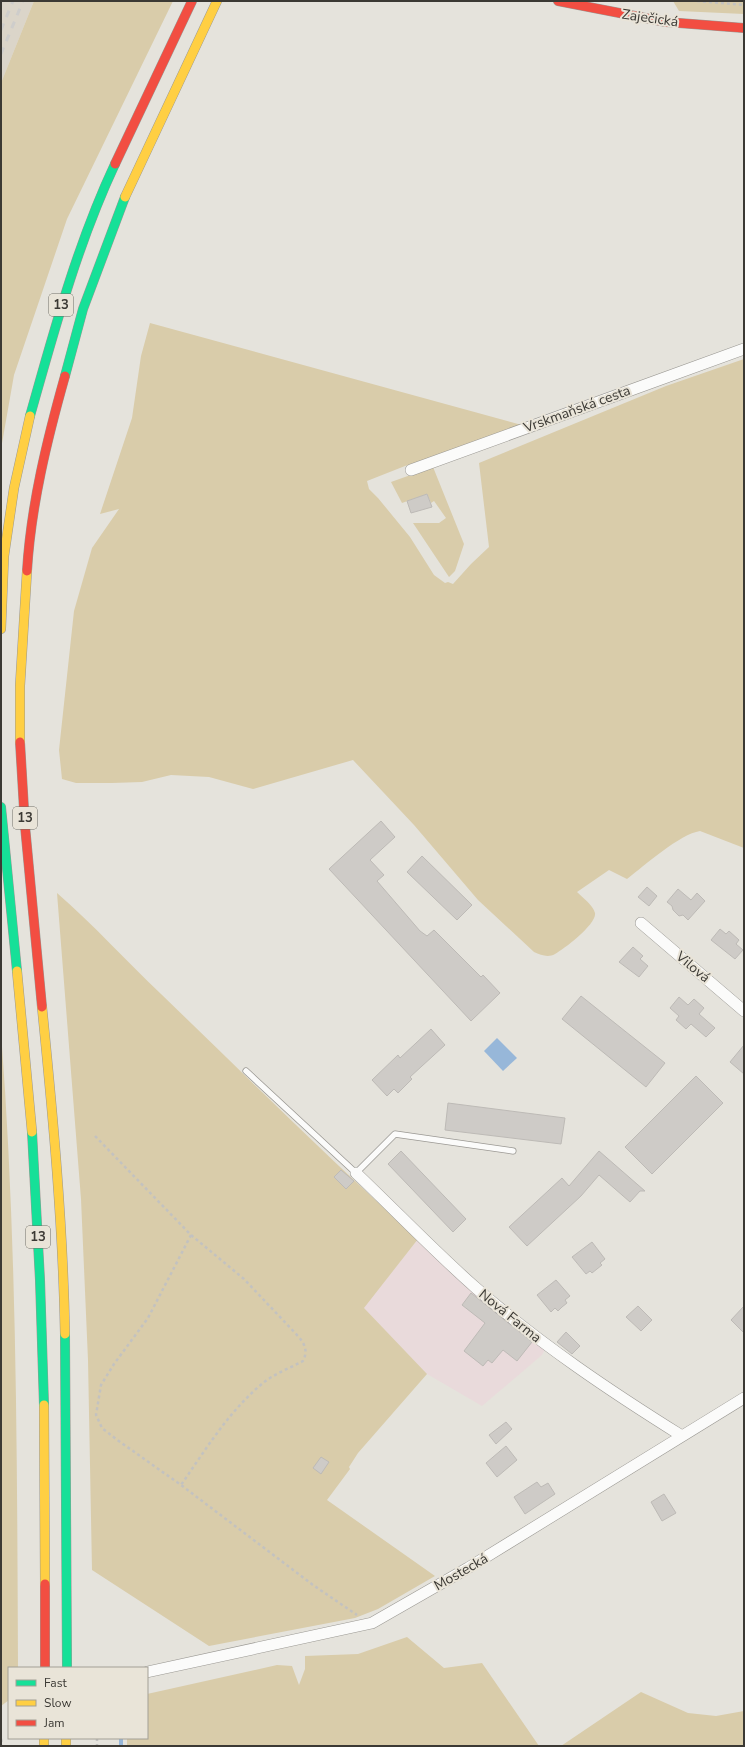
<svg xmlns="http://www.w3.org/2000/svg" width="745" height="1747" font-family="'Nunito Sans',sans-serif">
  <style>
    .built { fill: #dbd5c9 }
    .industrial { fill: #e9dadb }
    .green { fill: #d9ccaa }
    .water { fill: #97b7d9 }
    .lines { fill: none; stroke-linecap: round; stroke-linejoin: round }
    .stream { stroke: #97b7d9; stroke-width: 4 }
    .building { fill: #cecbc7; stroke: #bdbab6 }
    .lane-casing { stroke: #9a9893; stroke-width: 7 }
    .street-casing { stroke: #9a9893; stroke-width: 12 }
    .fast-casing { stroke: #9a9893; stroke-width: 10 }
    .slow-casing { stroke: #9a9893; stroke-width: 10 }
    .jam-casing { stroke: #9a9893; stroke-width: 10 }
    .path { stroke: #c3c2c0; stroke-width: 2.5; stroke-dasharray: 3 3; stroke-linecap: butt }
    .lane { stroke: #fbfbfa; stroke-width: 5.5 }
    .street { stroke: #fbfbfa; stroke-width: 11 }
    .fast { stroke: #16e098; stroke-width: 9 }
    .slow { stroke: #ffcf43; stroke-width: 9 }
    .jam { stroke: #f24e42; stroke-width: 9 }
    .rail { stroke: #cecdcb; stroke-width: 3; stroke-dasharray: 7 7; stroke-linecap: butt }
    .labels { text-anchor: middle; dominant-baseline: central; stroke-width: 4; stroke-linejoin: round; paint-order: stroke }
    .shield { fill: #e9e4d8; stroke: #6f6c65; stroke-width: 1 }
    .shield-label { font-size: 13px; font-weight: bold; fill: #3b3934 }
    .street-label { font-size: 14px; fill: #3b3934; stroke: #e9e4d8 }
  </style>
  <rect width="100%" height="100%" fill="#e5e3dc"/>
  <path class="built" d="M1,1h33l-33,82z"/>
  <path class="industrial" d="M418,1239l127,110 -3,6 -60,51 -55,-32 -64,-66z"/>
  <path class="green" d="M34,1h139l-106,218 -53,156 -13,74v-366z
    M673,1h71v13l-65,-3z
    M150,323l379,104 -124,39 -38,15 2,8 9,9 32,39 24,38 11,8 3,-1 5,2 18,-20 18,-17 -10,-84 187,-77 78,-27v489l-44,-17c-20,3 -55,34 -73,48l-18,-9 -32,22c6,6 16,13 18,21 2,11 -31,36 -40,41 -7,4 -14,1 -21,-2l-56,-52 -64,-75 -61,-65 -100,29 -44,-12 -38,-2 -29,7 -30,1h-36l-14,-4 -3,-29 15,-139 18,-63 27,-39 -19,5 32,-96 9,-62z
    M433,467l31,77 -9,27 -6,6 -36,-54h26l7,-5 -12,-17 -3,2 -4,-9 -25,9 -11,-21z
    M57,893c37,32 69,68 104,101 85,82 169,166 257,245l-54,69 63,66 -69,79 -9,14 1,2 -23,31 108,76 -57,33 -23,9 -146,28 -117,-76 -4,-210 -7,-161z
    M1,1032c16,211 16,424 17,636h-9v32l-8,6z
    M407,1637l37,31 38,-5 57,83h-412v-8h20v-44l130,-29 15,1 7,19 6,-16v-13l53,-2z
    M641,1692l47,21 28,3 28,-5v35h-183z"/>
  <path class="water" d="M497,1038l20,20 -14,13 -19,-20z"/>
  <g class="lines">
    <path class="stream" d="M121,1738v8"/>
  </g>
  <path class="building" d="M427,494l5,13 -21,6 -4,-12z
    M381,821l14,16 -25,23 14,15 -7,6 43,50 7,5 7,-6 47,47 2,-2 17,18 -29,28 -142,-152z
    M422,856l50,49 -15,15 -50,-48z
    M647,887l10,9 -8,10 -11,-9z
    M678,889l13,11 6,-7 8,8 -17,19 -5,-5 -4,1 -6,-6 -1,-4 -5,-4z
    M720,929l6,5 3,-3 10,9 -3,4 7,6 -8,9 -24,-19z
    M633,947l10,9 -3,3 8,7 -9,11 -20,-15z
    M581,996l84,67 -19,24 -84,-68z
    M679,997l9,8 6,-6 10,9 -5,6 16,14 -9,9 -15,-13 -5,5 -10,-9 3,-4 -9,-8z
    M431,1029l14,16 -35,32 2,2 -14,14 -4,-4 -7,7 -15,-16 26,-25 2,3z
    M744,1045v29l-14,-12z
    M696,1076l27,27 -71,71 -27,-27z
    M448,1103l117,15 -4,26 -116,-14z
    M401,1151l65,68 -13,13 -65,-68z
    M599,1151l46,40h-5l-10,11 -31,-27 -18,21 -54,50 -18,-19 53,-49 7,8z
    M341,1170l13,11 -8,8 -12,-12z
    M592,1242l13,17 -5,4 2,2 -10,8 -2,-2 -4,3 -14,-17z
    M556,1280l14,16 -5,4 2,3 -5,4 -4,4 -3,-3 -4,4 -14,-17z
    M471,1293l61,49 -15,19 -14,-11 -11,13 -4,-3 -5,6 -19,-15 21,-28 -23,-18z
    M638,1306l14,14 -11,11 -15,-14z
    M744,1306v27l-13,-13z
    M566,1332l14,14 -8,8 -15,-12z
    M506,1422l6,7 -16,15 -7,-9z
    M506,1446l11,14 -20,17 -11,-14z
    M321,1457l8,5 -8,12 -8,-6z
    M537,1482l4,5 7,-4 7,11 -30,20 -11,-17z
    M664,1494l12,19 -14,8 -11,-19z"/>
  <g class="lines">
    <g class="lane-casing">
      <path id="lane" d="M246,1071l110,102 39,-39 118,17"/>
    </g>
    <g class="street-casing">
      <path id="street" d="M411,470l333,-121
        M641,923l103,88
        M356,1173c40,38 79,79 120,115 64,56 134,103 206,148
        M147,1672l225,-49 96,-55 276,-170"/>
    </g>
    <g class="fast-casing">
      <path id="fast" d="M65,376l18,-67 42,-112
        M30,416c24,-85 47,-171 85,-252
        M1,807l16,164
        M32,1132l8,148 4,125
        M65,1334l2,334"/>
    </g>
    <g class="slow-casing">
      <path id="slow" d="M125,197l92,-196
        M1,629l3,-73 10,-68 16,-72
        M20,742v-56l7,-115
        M17,971l15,161
        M42,1007c11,109 21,218 23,327
        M44,1405l1,179
        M44,1738v8
        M66,1738v8"/>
    </g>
    <g class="jam-casing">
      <path id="jam" d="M558,1l108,21 78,6
        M115,164l77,-163
        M27,571c4,-66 20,-131 38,-195
        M20,742l5,84 17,181
        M45,1584v84"/>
    </g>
    <path class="path" d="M697,1l47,4
      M95,1136l96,99 53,44 54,57c7,8 10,15 5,25 -13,7 -29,13 -40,22 -34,28 -57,66 -82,102
      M191,1235l-43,83 -34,46 -13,21 -5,30 6,13 14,11 65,46 132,100 44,30
      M97,1738v8
      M1,1739l1,7"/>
    <use href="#lane" class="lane"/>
    <use href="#street" class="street"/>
    <use href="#fast" class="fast"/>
    <use href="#slow" class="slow"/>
    <use href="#jam" class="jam"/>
    <path class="rail" d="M1,30l12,-29
      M1,54l22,-53"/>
  </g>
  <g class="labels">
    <g class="shield">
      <rect x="49" y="294" width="24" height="22" rx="3"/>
      <rect x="13" y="807" width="24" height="22" rx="3"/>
      <rect x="26" y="1226" width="24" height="22" rx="3"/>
    </g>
    <g class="shield-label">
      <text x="61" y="305">13</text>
      <text x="25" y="818">13</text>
      <text x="38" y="1237">13</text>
    </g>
    <g class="street-label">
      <text transform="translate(650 18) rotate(8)">Zaječická</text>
      <text transform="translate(577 409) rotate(-20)">Vrskmaňská cesta</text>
      <text transform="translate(693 967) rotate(40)">Vilová</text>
      <text transform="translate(510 1316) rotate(39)">Nová Farma</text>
      <text transform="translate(461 1572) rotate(-30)">Mostecká</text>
    </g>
  </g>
  <rect width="745" height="1747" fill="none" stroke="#3b3934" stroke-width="4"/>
  <rect x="8" y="1667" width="140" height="72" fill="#e9e4d8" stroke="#a3a096"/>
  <rect x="16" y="1680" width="20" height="6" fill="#16e098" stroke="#a3a096"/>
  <text x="44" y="1687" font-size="12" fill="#3b3934">Fast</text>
  <rect x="16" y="1700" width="20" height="6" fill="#ffcf43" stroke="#a3a096"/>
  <text x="44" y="1707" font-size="12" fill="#3b3934">Slow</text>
  <rect x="16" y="1720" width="20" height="6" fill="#f24e42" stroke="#a3a096"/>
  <text x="44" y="1727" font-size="12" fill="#3b3934">Jam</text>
</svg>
